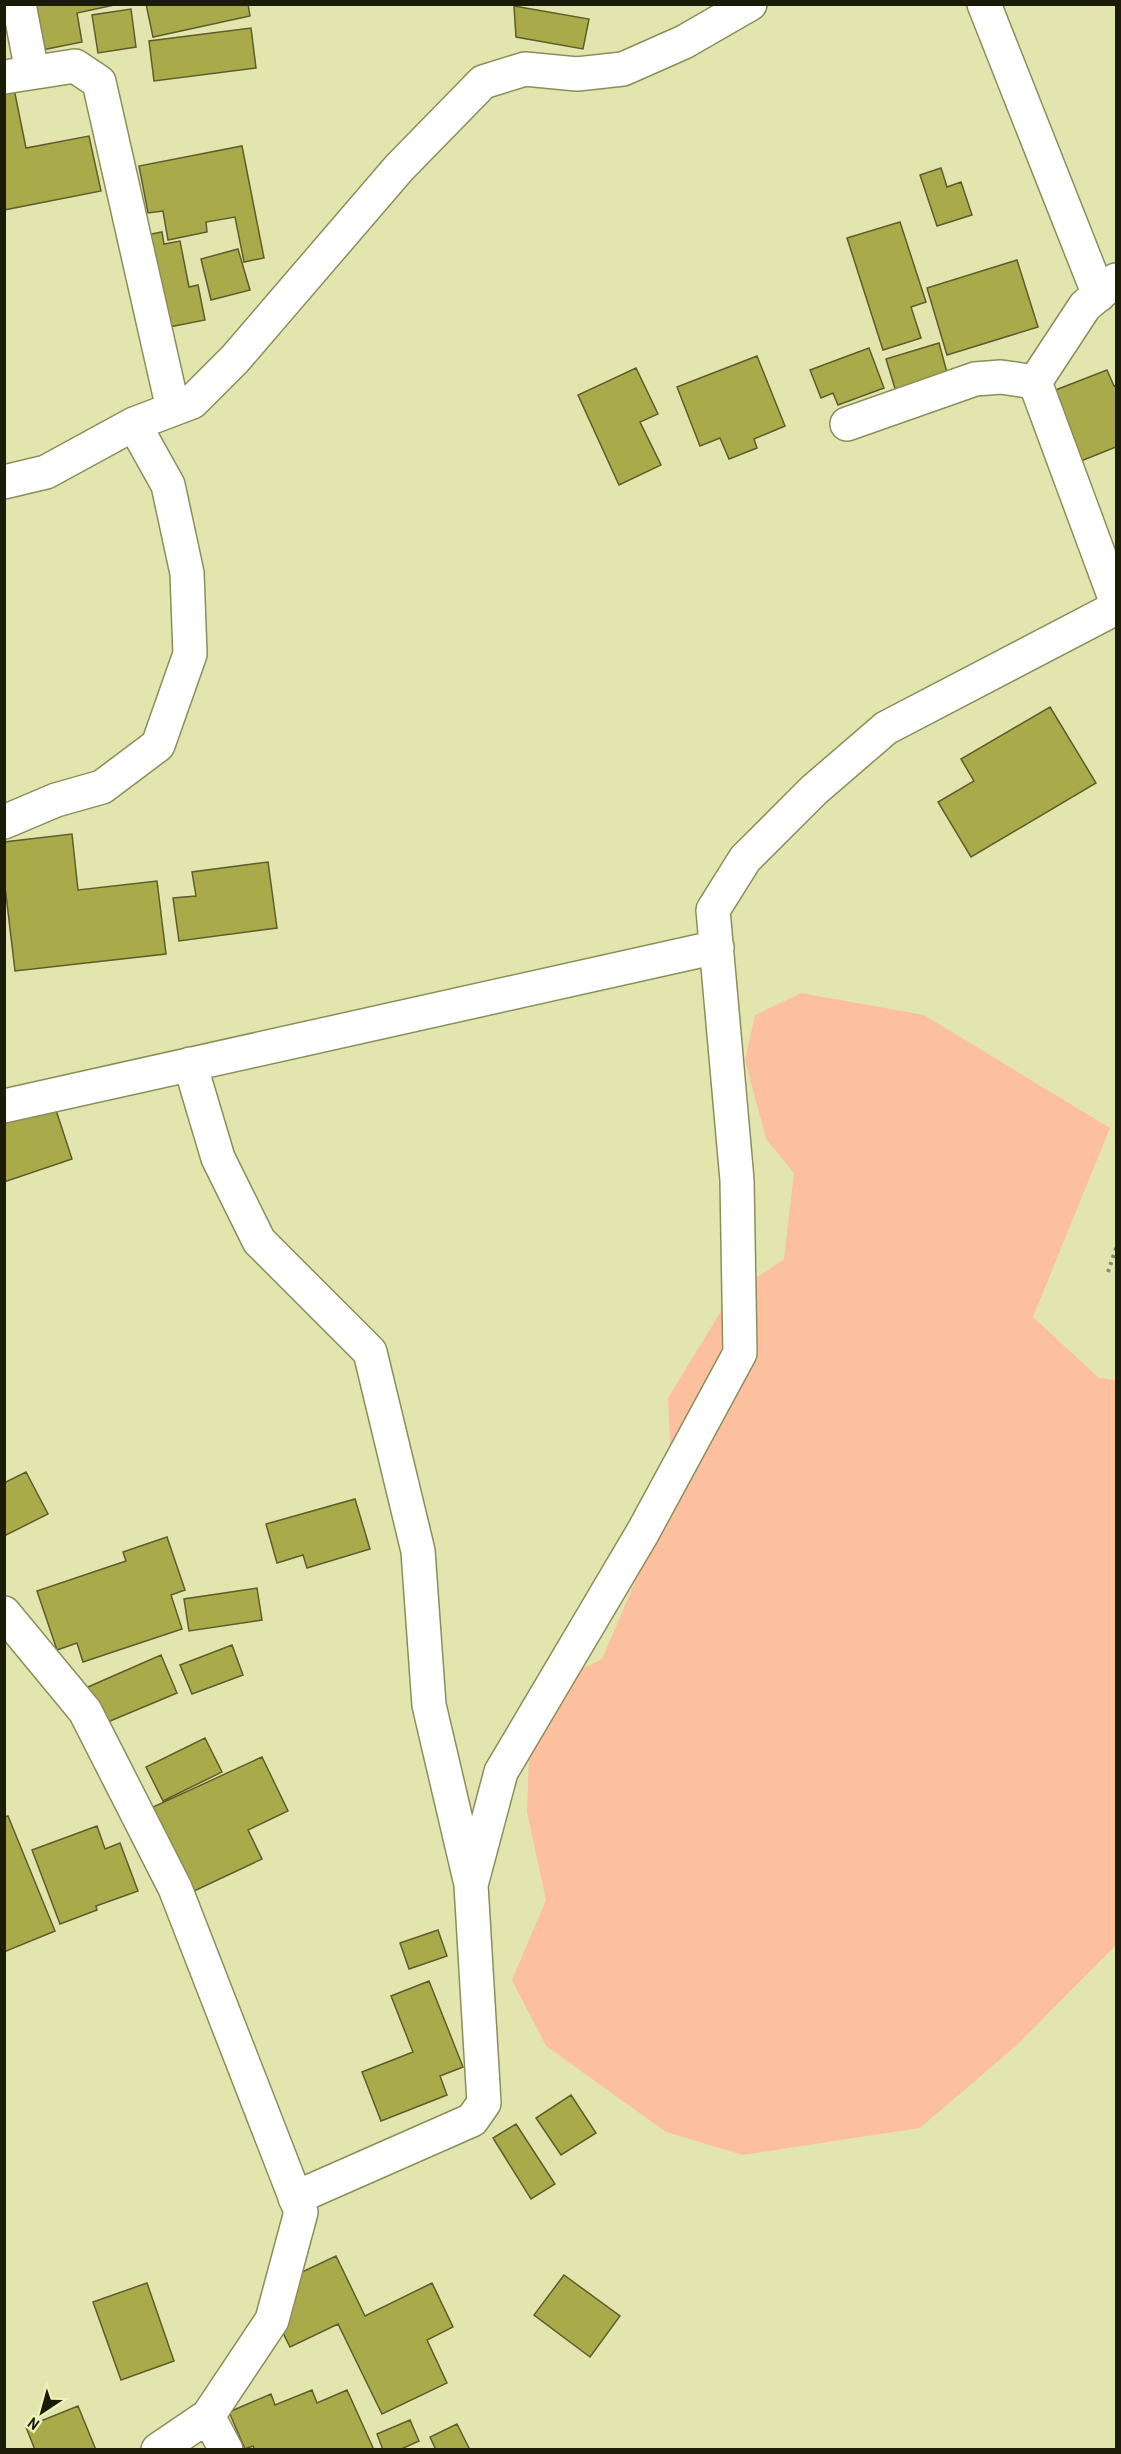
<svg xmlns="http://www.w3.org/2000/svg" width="1121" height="2454" font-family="'Archivo Narrow',sans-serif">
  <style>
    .green { fill: #fdc09e }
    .building { fill: #a9ab4a; stroke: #5d5e2b; stroke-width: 1.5 }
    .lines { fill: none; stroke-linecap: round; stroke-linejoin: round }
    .minor-casing { stroke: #8c8e5a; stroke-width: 36 }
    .path { stroke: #878961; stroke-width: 4; stroke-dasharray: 3 4.5; stroke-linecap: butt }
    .minor { stroke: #fff; stroke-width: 33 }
  </style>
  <rect width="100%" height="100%" fill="#e2e5ad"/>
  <path class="green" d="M801,993l123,22 186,113 -77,189 66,61 17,2v565l-99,100 -97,83 -177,27 -77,-23 -120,-86 -34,-66 34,-80 -19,-88 3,-80 30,-52 42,-21 39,-91 31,-78 -4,-92 63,-103 53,-36 10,-86 -28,-34 -21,-79 10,-45z"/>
  <path class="building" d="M27,4h92l-42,9 5,29 -45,9z
    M146,4h102l2,12 -97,21z
    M514,6l75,13 -6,30 -67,-12z
    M131,9l5,38 -38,6 -6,-38z
    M251,28l5,40 -102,13 -5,-40z
    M13,84l13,64 63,-12 12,55 -97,19v-125z
    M242,146l22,112 -20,4 -9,-45 -29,5 1,10 -39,8 -5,-29 -15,2 -9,-47z
    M941,168l6,19 14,-5 11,33 -35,11 -17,-51z
    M900,222l26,80 -15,5 10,31 -38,12 -36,-112z
    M162,232l2,12 16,-3 9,46 9,-2 7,35 -41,8 -18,-93z
    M238,249l12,41 -39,10 -10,-41z
    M1017,260l21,67 -91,28 -20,-67z
    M939,343l10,37 -52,15 -11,-36z
    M869,348l15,40 -46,17 -5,-12 -12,5 -11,-28z
    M757,356l28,70 -31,13 3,9 -28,11 -9,-21 -20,8 -23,-59z
    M636,368l22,46 -18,8 21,43 -42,20 -41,-90z
    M1107,370l7,16 2,-1v62l-35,14 -28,-70z
    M1050,707l46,76 -125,74 -33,-55 36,-21 -13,-22z
    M72,834l6,56 79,-9 9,73 -151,17 -11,-93v-36z
    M268,862l9,66 -98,13 -6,-43 23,-2 -4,-24z
    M55,1107l17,52 -68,23v-59z
    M26,1472l22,42 -44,22v-53z
    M355,1499l15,50 -63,19 -4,-13 -26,8 -11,-39z
    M167,1537l18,53 -14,5 11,34 -99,33 -6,-19 -20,7 -20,-59 89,-30 -3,-9z
    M257,1588l5,32 -73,11 -5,-32z
    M232,1645l11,30 -51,19 -12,-29z
    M161,1655l16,38 -74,31 -15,-37z
    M205,1738l17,34 -59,29 -17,-34z
    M262,1757l26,54 -40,19 14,29 -70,33 -39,-85z
    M8,1816l47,115 -51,21v-135z
    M97,1826l8,23 15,-6 18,48 -42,15 1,4 -37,14 -28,-74z
    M438,1930l9,26 -38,13 -9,-26z
    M429,1981l34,86 -23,9 7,19 -66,26 -19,-49 51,-20 -22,-56z
    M571,2095l25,38 -35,22 -25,-37z
    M516,2124l39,60 -24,15 -38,-61z
    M336,2256l29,60 67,-33 21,44 -26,13 20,43 -65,31 -44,-90 -48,23 -7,-14 19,-61z
    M564,2275l56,41 -30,41 -56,-42z
    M147,2283l27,78 -53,19 -28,-78z
    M312,2390l5,13 30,-13 27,60h-119l-2,-4 -8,3 -16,-37 42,-18 4,11z
    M78,2406l18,44h-61l-9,-23z
    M410,2420l9,21 -20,9h-16l-6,-16z
    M457,2424l13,26h-34l-6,-13z"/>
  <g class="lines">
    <g class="minor-casing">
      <path id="minor" d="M19,4l13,68
        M984,4l115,291
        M4,77l71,-11 24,16 74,327
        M1116,280l-31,26 -50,76 81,219
        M847,424l128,-45 26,-2 34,5
        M4,482l42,-10 88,-48 58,-22 43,-43 164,-191 84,-86 42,-13 52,5 46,-5 61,-27 66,-38
        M4,822l52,-22 46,-13 56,-42 32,-91 -3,-81 -19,-88 -34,-61
        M190,1064l28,94 41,83 111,111 48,199 11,154 41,175
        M4,1106l713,-159
        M4,1613l81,98 90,177 126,324 -29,108 -64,96 -50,34
        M295,2198l177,-78 12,-17 -13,-218 30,-113 142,-240 97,-179 -3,-173 -24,-270 32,-51 69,-69 72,-62 230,-120
        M208,2416l18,34"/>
    </g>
    <path class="path" d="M1108,1272l8,-24"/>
    <use href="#minor" class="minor"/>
  </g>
  <rect width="1121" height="2454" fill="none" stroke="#1b1c07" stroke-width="12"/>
  <g transform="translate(42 2412) rotate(216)" stroke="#eff2ba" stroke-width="4.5" paint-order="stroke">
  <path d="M0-4.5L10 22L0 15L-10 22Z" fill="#1b1c07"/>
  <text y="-9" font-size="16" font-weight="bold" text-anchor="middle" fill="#1b1c07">N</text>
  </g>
</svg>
